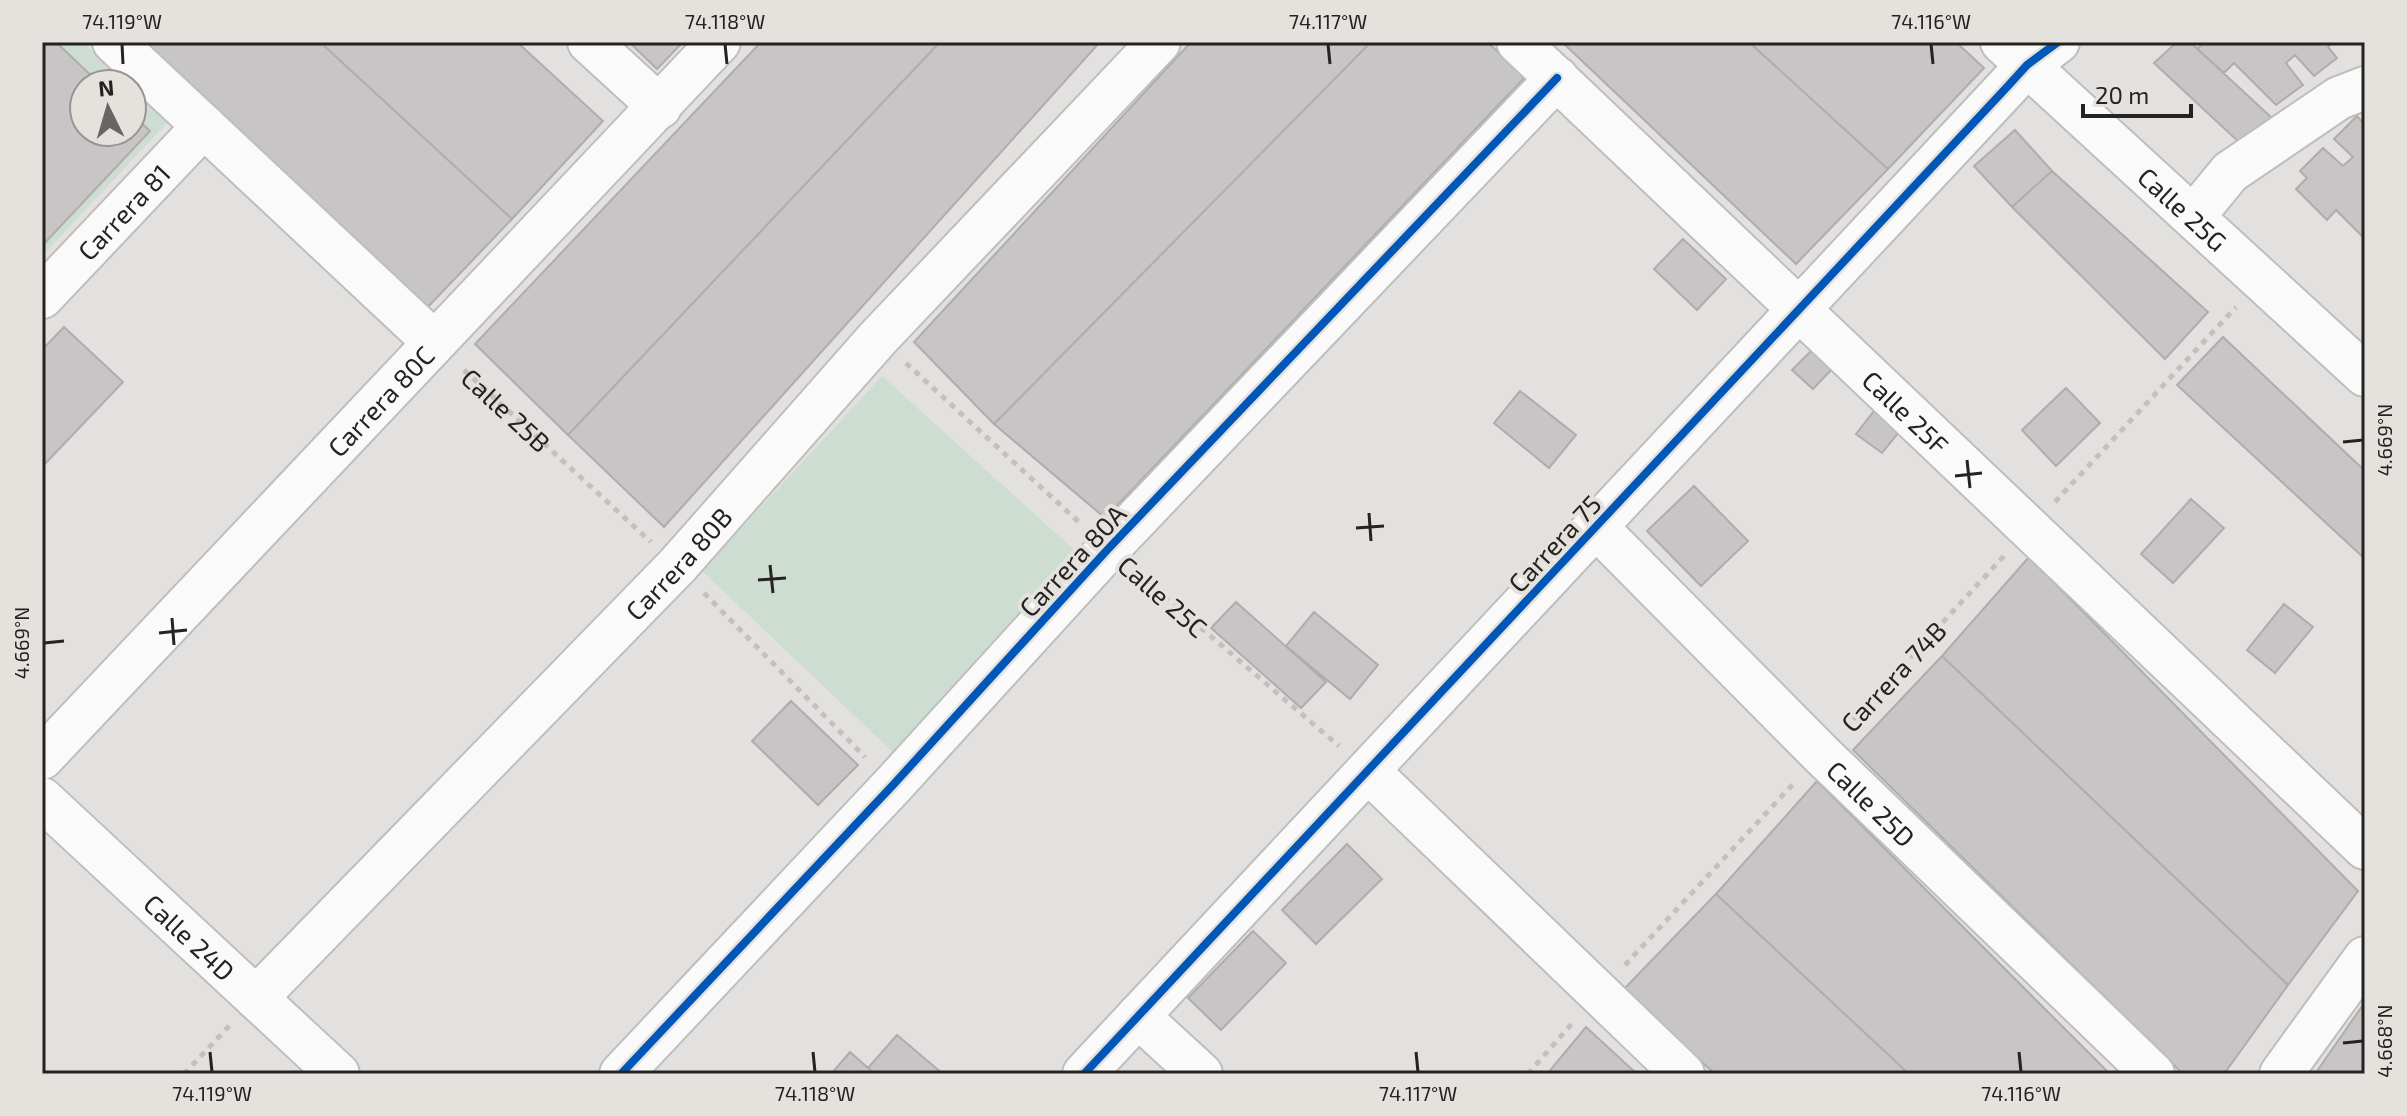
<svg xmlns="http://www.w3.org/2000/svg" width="2407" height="1116" font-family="'Exo 2',sans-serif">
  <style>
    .green { fill: #ceddd2 }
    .building { fill: #c7c5c5; stroke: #afadac; stroke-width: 2 }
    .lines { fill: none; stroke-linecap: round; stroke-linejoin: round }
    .minor-casing { stroke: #bfbebc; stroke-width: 46 }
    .path { stroke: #c2c1c0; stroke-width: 5; stroke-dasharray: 6 6; stroke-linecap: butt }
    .minor { stroke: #fbfafa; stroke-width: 42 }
    .cycleway-casing { stroke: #e5e1dd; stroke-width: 13 }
    .cycleway { stroke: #0057b8; stroke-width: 8 }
    .ticks { fill: none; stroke: #242321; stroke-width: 3 }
    .labels { text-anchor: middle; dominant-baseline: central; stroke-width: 8; stroke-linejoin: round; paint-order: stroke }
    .street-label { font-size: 26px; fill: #242321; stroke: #e5e1dd }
    .neatline { fill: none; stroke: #242321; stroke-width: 3 }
    .ticks-label { font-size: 20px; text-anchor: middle; fill: #242321 }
  </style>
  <rect width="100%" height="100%" fill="#e3e1df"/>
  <path class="green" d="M42,42h40l46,42h-44v48h48v-44l36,34 -126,134z
    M882,376l199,180 -184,200 -195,-185z"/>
  <path class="building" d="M42,42h14l44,42h-16v48h48v-18l18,17 -108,115z
    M135,42h185l192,177 -88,92z
    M320,42h197l86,79 -91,98z
    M629,42h54l-26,27z
    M761,42h179l-372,393 -93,-91z
    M940,42h160l-436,485 -96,-92z
    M1191,42h180l-377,382 -80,-82z
    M1371,42h116l38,35 -420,441 -111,-94z
    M1562,42h187l139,127 -92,95z
    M1749,42h207l28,26 -96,101z
    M2177,42h13l83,77 -30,27 -89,-83z
    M2205,42h128l-5,5 9,11 -23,18 -19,-21 -9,8 17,22 -27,20 -42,-42 -10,10 -27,-24z
    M2357,116l6,7 2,-2v118l-29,-29 -9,10 -31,-31 11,-11 -7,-7 23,-23 20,18 10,-9 -19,-18z
    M2015,130l37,41 -40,36 -38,-41z
    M2052,171l156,141 -43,47 -153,-152z
    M1683,239l43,40 -29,31 -43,-41z
    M64,327l59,55 -81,85v-117z
    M2223,337l142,134v88l-188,-174z
    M1813,349l20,19 -20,21 -21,-19z
    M2066,388l34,35 -44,43 -34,-36z
    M1520,391l56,44 -27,33 -55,-45z
    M1874,411l26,20 -18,22 -26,-19z
    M1694,486l54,55 -47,45 -54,-55z
    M2191,499l33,29 -51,55 -32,-29z
    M2029,557l329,334 -70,94 -346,-329z
    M1236,602l90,80 -25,26 -90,-80z
    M2284,604l29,23 -38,46 -28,-23z
    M1314,612l64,53 -28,34 -64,-53z
    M1942,656l346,329 -64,89h-41l-330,-324z
    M791,701l67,64 -40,40 -66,-64z
    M1817,781l293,293h-201l-193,-180z
    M1347,844l35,35 -66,65 -34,-34z
    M1716,894l193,180h-194l-92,-84z
    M1253,931l33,32 -65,67 -33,-32z
    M2365,1002v72h-50z
    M1586,1027l51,47h-90z
    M897,1035l46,39h-68l-7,-6z
    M850,1052l18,16 7,6h-44z"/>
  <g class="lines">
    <g class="minor-casing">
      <g id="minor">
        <path d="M114,42l320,300"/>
        <path d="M589,42l71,65"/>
        <path id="s2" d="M1518,42l847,806"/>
        <path id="s3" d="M2002,42l363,333"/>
        <path d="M2193,217l37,-45 109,-74 26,-10"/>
        <path id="s4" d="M42,297l162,-171"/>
        <path id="s5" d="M1596,527l225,227 332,320"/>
        <path id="s6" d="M42,758l677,-716"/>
        <path d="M1368,771l315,303"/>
        <path id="s7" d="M42,799l296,275"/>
        <path id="s8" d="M256,998l421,-432 201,-228 281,-296"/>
        <path d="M1138,1016l63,58"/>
        <path d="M621,1074l272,-289 215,-236 449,-471"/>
        <path d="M1084,1074l923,-987 20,-22 31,-23"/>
        <path d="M2281,1074l84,-116"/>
      </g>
    </g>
    <g class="path">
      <path d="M906,363l175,161"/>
      <path id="s1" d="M464,370l187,172"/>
      <path d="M2055,502l181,-195"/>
      <path d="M1137,573l202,173"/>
      <path d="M704,593l161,164"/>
      <path d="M1845,728l159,-172"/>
      <path d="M1625,965l170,-183"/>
      <path d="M184,1074l46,-49"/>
      <path d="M1528,1074l47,-54"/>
    </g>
    <use href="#minor" class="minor"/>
    <g class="cycleway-casing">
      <path id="cycleway" d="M621,1074l272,-289 215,-236 449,-471
        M1084,1074l923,-987 20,-22 31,-23"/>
    </g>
    <use href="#cycleway" class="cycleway"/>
  </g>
  <path class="ticks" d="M122,44l1,20M725,44l2,20M1328,44l2,20M1931,44l2,20M2343,442l20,-2M1967,460l3,28M1955,476l27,-3M1369,513l2,28M1356,528l28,-2M770,565l3,28M758,580l28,-2M172,618l2,27M159,633l28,-3M44,643l20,-2M2343,1043l20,-2M210,1052l2,20M813,1052l2,20M1416,1052l2,20M2019,1052l2,20"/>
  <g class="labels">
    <g class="street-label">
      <text stroke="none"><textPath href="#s3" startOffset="246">Calle 25G</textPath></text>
      <text stroke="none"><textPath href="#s4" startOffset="118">Carrera 81</textPath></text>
      <text stroke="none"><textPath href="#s6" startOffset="492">Carrera 80C</textPath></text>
      <text stroke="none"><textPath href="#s1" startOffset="58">Calle 25B</textPath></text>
      <text stroke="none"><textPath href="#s2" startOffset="536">Calle 25F</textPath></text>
      <text transform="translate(1554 543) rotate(-47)">Carrera 75</text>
      <text transform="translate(1072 560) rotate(-47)">Carrera 80A</text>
      <text stroke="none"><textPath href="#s8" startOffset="606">Carrera 80B</textPath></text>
      <text transform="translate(1163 596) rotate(41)">Calle 25C</text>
      <text transform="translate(1893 676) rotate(-47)">Carrera 74B</text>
      <text stroke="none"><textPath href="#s5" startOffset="390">Calle 25D</textPath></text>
      <text stroke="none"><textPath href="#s7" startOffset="202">Calle 24D</textPath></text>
    </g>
  </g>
  <rect width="2407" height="1116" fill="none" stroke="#e5e1dd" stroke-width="88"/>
  <g transform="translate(108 108) rotate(355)"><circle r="38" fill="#e5e1dd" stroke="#989592" stroke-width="2"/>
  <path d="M0-6L14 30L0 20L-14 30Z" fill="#676664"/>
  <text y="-12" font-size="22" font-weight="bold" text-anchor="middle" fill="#242321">N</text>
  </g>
  <path d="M2083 104v12h108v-12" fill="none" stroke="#242321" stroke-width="4"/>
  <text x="2095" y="104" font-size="24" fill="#242321" stroke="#e5e1dd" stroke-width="6" paint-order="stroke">20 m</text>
  <rect x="44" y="44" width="2319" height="1028" class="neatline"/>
  <g class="ticks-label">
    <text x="122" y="29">74.119°W</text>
    <text x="725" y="29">74.118°W</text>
    <text x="1328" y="29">74.117°W</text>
    <text x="1931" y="29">74.116°W</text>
    <text transform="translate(2385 440) rotate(-90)" y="7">4.669°N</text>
    <text transform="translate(22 643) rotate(-90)" y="7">4.669°N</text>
    <text transform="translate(2385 1041) rotate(-90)" y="7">4.668°N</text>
    <text x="212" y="1101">74.119°W</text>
    <text x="815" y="1101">74.118°W</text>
    <text x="1418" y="1101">74.117°W</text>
    <text x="2021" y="1101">74.116°W</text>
  </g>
</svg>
